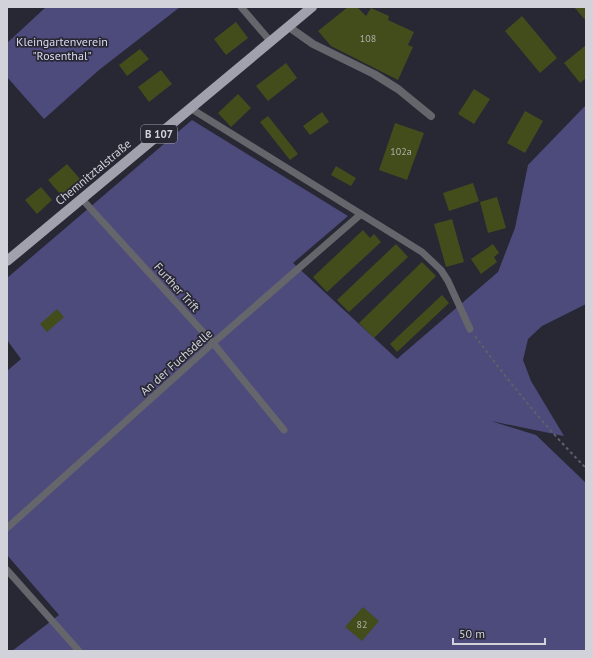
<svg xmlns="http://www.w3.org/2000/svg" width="593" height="658" font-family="'PT Sans',sans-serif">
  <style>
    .green { fill: #4d4a7c }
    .building { fill: #424d1b }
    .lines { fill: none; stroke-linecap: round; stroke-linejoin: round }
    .path { stroke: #5f5f69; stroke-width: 2; stroke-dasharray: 3 3; stroke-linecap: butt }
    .lane { stroke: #65666b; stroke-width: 7 }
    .street { stroke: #65666b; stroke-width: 8 }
    .primary { stroke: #a1a1ad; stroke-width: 10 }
    .labels { text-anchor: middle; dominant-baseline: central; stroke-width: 3.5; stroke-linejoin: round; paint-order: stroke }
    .number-label { font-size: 10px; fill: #aeb1aa }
    .shield { fill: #282834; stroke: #9f9fa8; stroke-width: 1 }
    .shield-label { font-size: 11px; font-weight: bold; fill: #d2d2da }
    .park-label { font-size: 12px; fill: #dadaf1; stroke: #282834 }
    .street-label { font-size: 12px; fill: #d2d2da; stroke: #282834 }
  </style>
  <rect width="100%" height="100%" fill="#282834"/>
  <path class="green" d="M46,7h134l-81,63 -55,49 -37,-42v-34z
    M586,105v199l-44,22 -14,13 -5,21 8,21 33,55 -73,-15 45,14 50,48v168h-574l47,-36 -52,-60v-184l14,-12 -14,-19v-62l185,-158 156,96 -55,47 104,96 101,-87 17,-44 13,-63z"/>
  <path class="building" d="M348,7h9l9,9 5,-8 18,8 -1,4 26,12 -6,13 5,2 -15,33 -67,-34 -13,-15z
    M574,7h12v14z
    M522,16l35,42 -17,15 -35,-42z
    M236,22l12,16 -22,17 -12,-16z
    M586,45v33l-6,5 -16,-20z
    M140,49l9,10 -22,17 -8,-11z
    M286,63l11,15 -29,23 -12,-15z
    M161,70l11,14 -23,18 -11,-15z
    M474,89l16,10 -16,25 -16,-10z
    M238,94l13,14 -20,19 -13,-14z
    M525,111l18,10 -18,32 -18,-10z
    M322,112l7,10 -19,13 -7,-9z
    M268,116l30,38 -8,6 -30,-38z
    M395,123l29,10 -17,47 -28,-10z
    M67,164l13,15 -19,16 -13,-15z
    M336,166l20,12 -5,8 -20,-11z
    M473,183l6,18 -30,10 -6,-18z
    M41,187l11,13 -15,14 -12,-14z
    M497,197l9,31 -18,5 -8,-31z
    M452,219l12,43 -18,5 -12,-43z
    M363,230l7,8 4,-4 7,8 -54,50 -14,-15z
    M396,244l12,13 -59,55 -12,-12z
    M493,244l6,9 -5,4 3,5 -16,12 -10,-15z
    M422,262l14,14 -62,62 -15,-15z
    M442,295l7,8 -52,49 -7,-8z
    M57,309l7,8 -17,15 -7,-8z
    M363,607l16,14 -17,20 -17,-14z"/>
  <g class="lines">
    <path class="path" d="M475,336c34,46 71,92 111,132"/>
    <path class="lane" d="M241,7l30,35
      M190,108l232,144 19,18 7,11 22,48
      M81,198l132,145 71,87
      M7,528l206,-185 148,-129
      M7,570l72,81"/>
    <path class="street" d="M289,27l24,17 61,30 24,15 33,27"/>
    <path class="primary" d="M7,261l305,-254"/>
  </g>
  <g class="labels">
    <g class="number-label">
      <text x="368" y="38">108</text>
      <text x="401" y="151">102a</text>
      <text x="362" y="624">82</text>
    </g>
    <rect class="shield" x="141" y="125" width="36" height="18" rx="3"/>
    <g class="shield-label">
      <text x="159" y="134">B 107</text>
    </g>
    <g class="park-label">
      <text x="62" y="41">Kleingartenverein<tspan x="62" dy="14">"Rosenthal"</tspan></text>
    </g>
    <g class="street-label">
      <text transform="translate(93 172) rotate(-40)">Chemnitztalstraße</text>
      <text transform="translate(177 287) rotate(48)">Further Trift</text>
      <text transform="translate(176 362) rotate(-42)">An der Fuchsdelle</text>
    </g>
  </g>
  <rect width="593" height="658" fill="none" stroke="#d2d2da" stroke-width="16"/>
  <path d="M453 638v6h92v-6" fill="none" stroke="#d2d2da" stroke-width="2"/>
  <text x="459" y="638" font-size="12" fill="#d2d2da" stroke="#282834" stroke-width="3" paint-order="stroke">50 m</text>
</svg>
